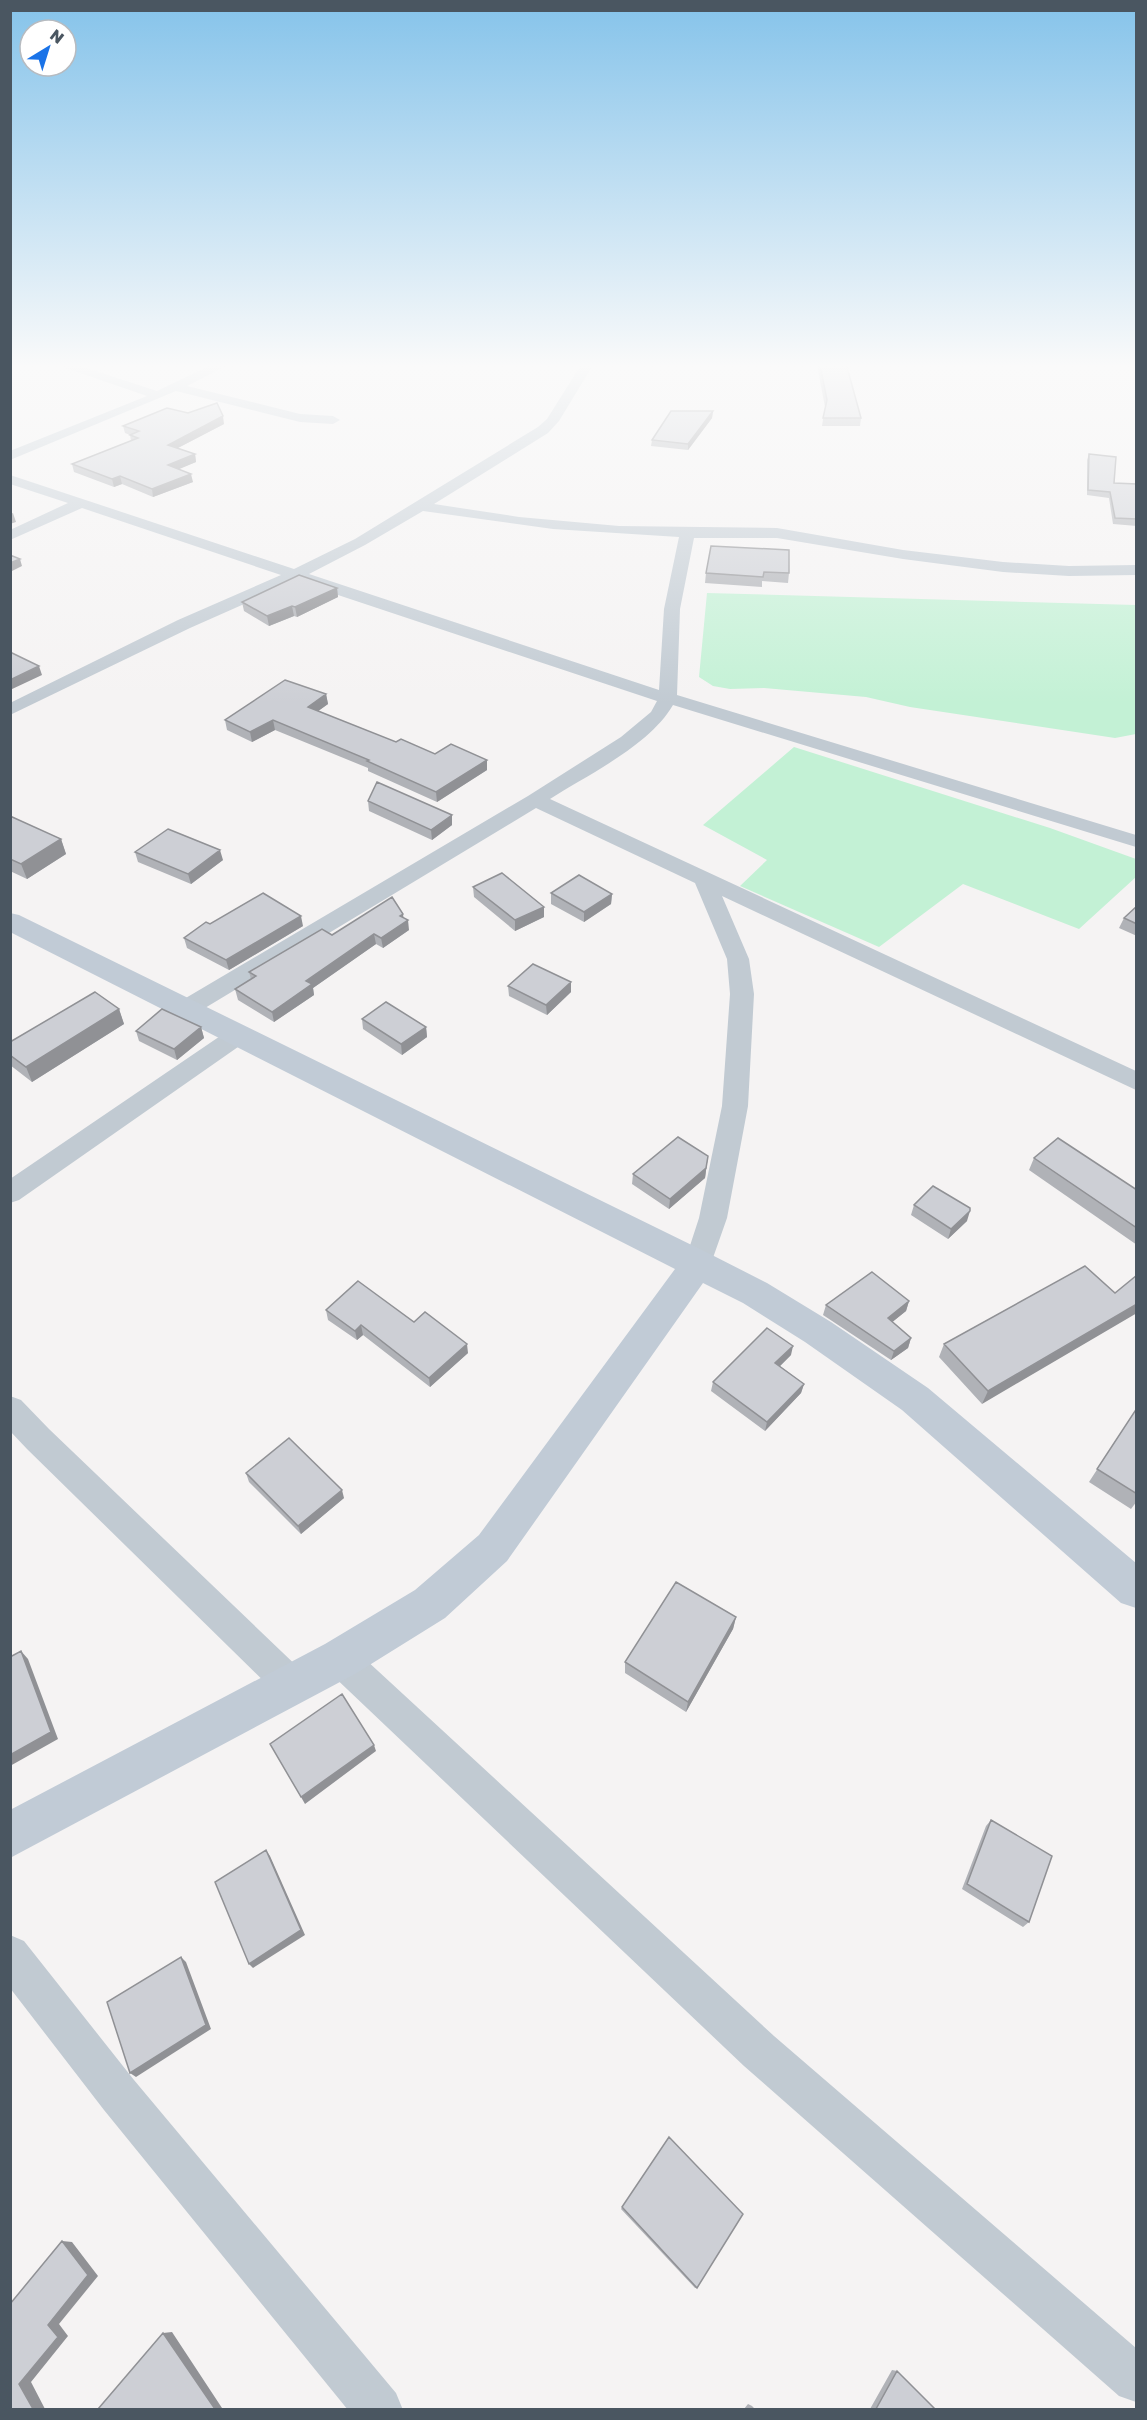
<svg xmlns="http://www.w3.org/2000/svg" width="1147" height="2420" font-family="'Golos Text',sans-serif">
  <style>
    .green { fill: #c3f1d5 }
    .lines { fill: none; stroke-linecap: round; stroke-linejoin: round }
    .street { fill: #c1cad2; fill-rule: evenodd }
    .secondary { fill: #c1cbd6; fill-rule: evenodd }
    .wall { fill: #b0b2b7 }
    .shaded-wall { fill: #909195 }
    .building { fill: #cdcfd5; stroke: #909195; stroke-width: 1.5 }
  </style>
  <rect width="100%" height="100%" fill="#f5f3f3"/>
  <path class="green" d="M707,593l429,12v129l-21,4 -205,-31 -44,-10 -102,-9 -34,1 -17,-3 -14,-9z
    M794,747l256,81 86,31v18l-57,52 -116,-45 -84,63 -139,-61 27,-26 -64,-35z"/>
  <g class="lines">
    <path class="street" d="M57,365h20l80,26 54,-26h17l-41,21 113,28 33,2 7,4 -7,4 -33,-2 -124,-31 -166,69v-9l137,-55z
      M581,365h12l-34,56 -11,12 -114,71 85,13 100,9 158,2 126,22 100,12 66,4 67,-1v10l-67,1 -66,-4 -100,-13 -126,-21h-83l-14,71 -3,86 459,140v12l-463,-142c-24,41 -84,69 -123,94l586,272v19l-414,-194 27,63 5,35 -6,112 -21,112 -19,54 -10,3 -10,-3 -4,-8 15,-46 23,-112 8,-112 -3,-35 -32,-76 -159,-75 -341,206 -8,2 -8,-2 -4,-6 4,-6 349,-206 93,-59 30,-25 6,-11 -361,-120 -106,47 -180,87v-12l168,-83 103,-45 -199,-67 -72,32v-10l58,-27 -58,-19v-9l284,94 61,-30 183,-112 9,-8zM423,511l130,18 126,8 -15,72 -5,81 -350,-116 56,-29z
      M240,1026l8,2 4,6 -4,6 -229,160 -9,3v-24l222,-151z
      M10,1396l11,4 28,29 255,244 6,12 -6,12 -12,6 -12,-6 -253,-248 -17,-18z
      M340,1642l12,5 422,389 362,312v54l-17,-6 -375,-330 -416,-395 -5,-12 5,-12z
      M10,1935l14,6 110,139 262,313 7,17h-55l-244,-300 -94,-122z"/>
    <path class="secondary" d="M10,913l9,2 691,339 57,29 64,39 97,66 208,175v45l-15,-5 -219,-193 -97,-68 -62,-39 -40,-20 -196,278 -62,57 -90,56 -345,184v-48l315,-166 90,-54 64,-55 196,-266 -665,-337z"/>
  </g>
  <path class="wall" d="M817,365h28l16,53 -1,8h-38l3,-19z
    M713,411l-1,7 -24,32 -37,-4 1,-6z
    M224,424l-46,24 17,6 1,8 -18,7 15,13 -40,15 -31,-13 -8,3 -40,-15 -2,-8 59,-23 -1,-6 -5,-2 -2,-7z
    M1089,454l25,29 23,1v42l-24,-2 -4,-26 -22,-3v-35z
    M789,550v23l-1,10 -26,-2v6l-57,-4 1,-10z
    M337,588l1,9 -41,20 -3,-1 -25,10 -25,-15 -2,-9z
    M326,694l2,10 -10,7 78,31 91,28 -50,32 -69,-31v-3l-93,-38 -23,12 -25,-12 -2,-10z
    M368,801l84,24 -20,15 -63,-29z
    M10,816l51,23 5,15 -39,25 -17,-8z
    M135,852l88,8 -32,24 -53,-22z
    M473,887l71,30 -29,14 -41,-34z
    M551,893l61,1 -1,10 -27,18 -33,-18z
    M1137,906v30l-18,-8 5,-10z
    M210,924l93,2 -74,44 -42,-22 -3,-10z
    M409,930l-26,18 -7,-4 -63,44 1,7 -40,27 -36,-22 -3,-11 16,-10 -2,-7 83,-37z
    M571,982v10l-24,23 -38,-19 -1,-10z
    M119,1009l5,15 -92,58 -22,-17v-23z
    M362,1019l64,8 1,10 -25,18 -39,-26z
    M201,1027l3,11 -27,22 -38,-19 -3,-10z
    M708,1156l-3,22 -36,31 -37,-25 1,-10z
    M1034,1158l103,32v55l-108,-75z
    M914,1205l53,16 -19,18 -37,-24z
    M1085,1266l-103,138 -43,-47 5,-13z
    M909,1301l-3,10 -14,11 19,16 -3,10 -17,12 -68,-45 3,-10z
    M326,1310l88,12 54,31 -38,34 -67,-52 -6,5 -29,-20z
    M791,1355l-11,11 24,18 -3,9 -36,38 -54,-40 2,-9z
    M1137,1408v93l-6,8 -42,-27z
    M246,1473l98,25 -43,36 -52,-52z
    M736,1617l-3,12 -47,83 -61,-39v-11z
    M991,1820l38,102 -6,5 -61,-38 24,-63z
    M669,2137l28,151h-2l-74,-79z
    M892,2370l5,1 38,38h-65z
    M748,2404l4,2 3,3h-11z"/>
  <path class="shaded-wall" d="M713,411l-1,7 -24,32v-6z
    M223,416l1,8 -54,28 -2,-7z
    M195,454l1,8 -26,11 -2,-8z
    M191,474l2,8 -40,15 -1,-8z
    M120,476l2,8 -8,3 -2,-8z
    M13,513l3,9 -6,2v-10z
    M20,559l2,7 -12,6v-9z
    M337,588l1,9 -41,20 -2,-10z
    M292,606l2,10 -25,10 -2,-10z
    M39,666l3,9 -32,15v-10z
    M326,694l2,10 -18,13 -2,-10z
    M273,720l2,10 -23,12 -2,-10z
    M487,760v10l-50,32 -1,-10z
    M452,815v10l-20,15 -1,-10z
    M61,839l5,15 -39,25 -6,-15z
    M220,850l3,10 -32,24 -3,-10z
    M612,894l-1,10 -27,18v-10z
    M544,907v10l-29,14v-11z
    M403,914l1,8 4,-2 1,10 -26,18 -2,-10 19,-22z
    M301,916l2,10 -74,44 -3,-10z
    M374,934l2,10 -63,44 1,7 -40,27 -2,-10 34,-31z
    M571,982v10l-24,23 -1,-10z
    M119,1009l5,15 -92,58 -6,-15z
    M201,1027l3,11 -27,22 -3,-11z
    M426,1027l1,10 -25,18 -1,-11z
    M708,1156l-3,22 -36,31 1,-10z
    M970,1211l-3,10 -19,18 3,-10z
    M909,1301l-3,10 -21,17 3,-10z
    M1137,1304v9l-155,91 6,-13z
    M361,1325l2,10 -6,5 -2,-9z
    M911,1338l-3,10 -17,12 3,-9z
    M467,1344l1,9 -38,34 -1,-9z
    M793,1346l-2,9 -18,18 2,-10z
    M804,1384l-3,9 -36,38 2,-9z
    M342,1490l2,8 -43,36 -3,-8z
    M736,1617l-3,12 -47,83 2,-10z
    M21,1651l7,8 30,80 -48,27v-11z
    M374,1745l2,6 -71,53 -4,-7z
    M266,1850l4,6 35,79 -52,33 -4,-4z
    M181,1957l5,5 25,67 -75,48 -6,-4z
    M62,2241l10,1 26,34 -39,48 9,12 -37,46 14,27h-12l-14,-25 29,-59z
    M172,2332l50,76 -1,1h-6l-52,-76z"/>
  <path class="building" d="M820,365h25l2,2 14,51h-38l4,-18z
    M217,403l6,13 -55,29 27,9 -27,11 23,9 -39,15 -32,-13 -8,3 -40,-15 66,-26 -8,-3 9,-4 -16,-5 44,-18 21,5z
    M671,411h42l-25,33 -36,-4z
    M1089,454l27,3 -2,26 23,1v35l-22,-1 -5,-26 -22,-2z
    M711,546l78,4v23l-25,-1 -1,5 -57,-4z
    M10,555l10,4 -10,4z
    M299,575l38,13 -42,19 -3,-1 -25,10 -25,-14z
    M10,652l29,14 -29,14z
    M285,680l41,14 -18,13 88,35 5,-3 34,15 16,-10 36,16 -51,32 -69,-31 2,-1 -96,-40 -23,12 -25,-12z
    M377,782l75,33 -21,15 -63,-29z
    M10,816l51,23 -40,25 -11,-5z
    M168,829l52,21 -32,24 -53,-22z
    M502,873l42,34 -29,13 -42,-33z
    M579,875l33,19 -28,18 -33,-19z
    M263,893l38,23 -75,44 -42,-22 22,-16 4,2z
    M392,897l11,17 -3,2 8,4 -27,18 -7,-4 -68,47 6,3 -40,28 -37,-23 21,-13 -7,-4 73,-43 10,6z
    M1137,906v18l-13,-6z
    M533,964l38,18 -25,23 -38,-19z
    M95,992l24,17 -93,58 -16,-12v-13z
    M386,1002l40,25 -25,17 -39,-25z
    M162,1009l39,18 -27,22 -38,-18z
    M678,1137l30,19 -2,12 -36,31 -37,-25z
    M1058,1138l79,52v38l-103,-70z
    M933,1186l37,22v3l-19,18 -37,-24z
    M1085,1266l30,27 22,-18v29l-149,87 -44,-47z
    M872,1272l37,29 -21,17 23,20 -17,13 -68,-46z
    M358,1281l56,41 11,-10 42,32 -38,34 -68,-53 -6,6 -29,-21z
    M767,1328l26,18 -18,17 29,21 -37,38 -54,-40z
    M1137,1408v86l-40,-25z
    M289,1438l53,52 -44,36 -52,-53z
    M676,1582l60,35 -48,85 -63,-40z
    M21,1651l30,81 -41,23v-98z
    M342,1694l32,51 -73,52 -31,-53z
    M991,1820l61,36 -23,66 -62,-38z
    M266,1850l35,80 -52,34 -34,-82z
    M181,1957l25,68 -76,48 -23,-71z
    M669,2137l74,77 -46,74 -75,-81z
    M62,2241l26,34 -40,50 10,12 -39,47 14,25h-23v-105z
    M163,2333l52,76h-117z
    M897,2371l38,38h-59z"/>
  <linearGradient id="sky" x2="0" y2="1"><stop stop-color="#85c3ea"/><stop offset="0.52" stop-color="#fafafa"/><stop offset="1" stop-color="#fafafa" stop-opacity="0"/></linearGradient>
  <rect width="1147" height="704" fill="url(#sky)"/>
  <rect width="1147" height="2420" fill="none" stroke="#4a5661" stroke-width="24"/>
  <g transform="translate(48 48) rotate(38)"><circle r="28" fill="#ffffff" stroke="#b7bbc0" stroke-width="1.5"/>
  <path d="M0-4.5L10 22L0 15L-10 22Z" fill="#1a73e8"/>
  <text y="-9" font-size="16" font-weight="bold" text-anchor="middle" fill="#4a5661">N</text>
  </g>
</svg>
